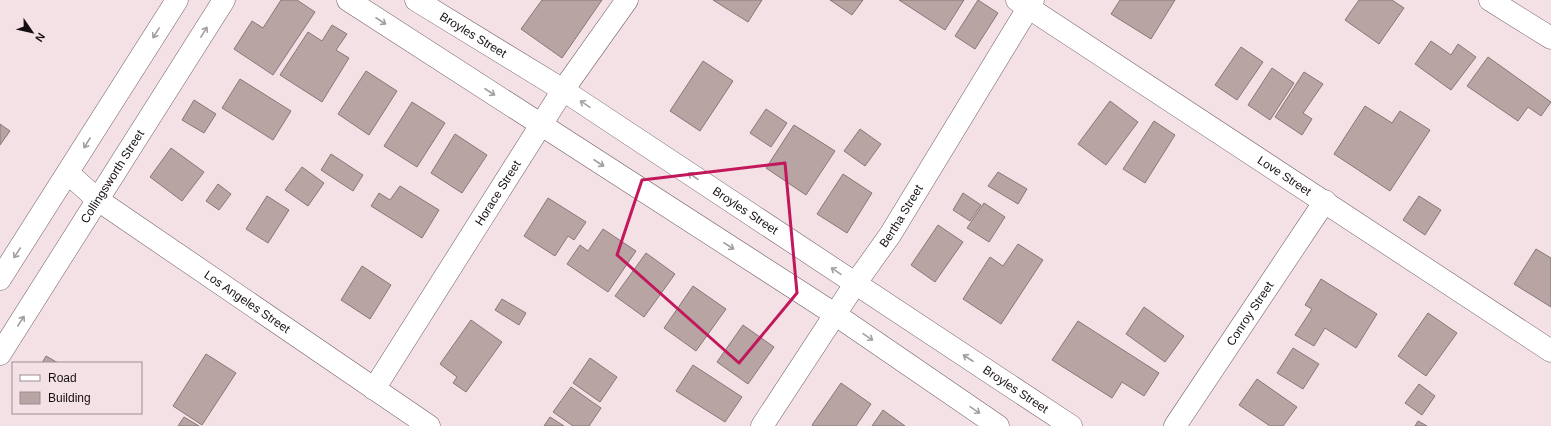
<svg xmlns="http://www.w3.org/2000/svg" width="1551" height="426" font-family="Arial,sans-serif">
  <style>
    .building { fill: #b7a4a3; stroke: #897776 }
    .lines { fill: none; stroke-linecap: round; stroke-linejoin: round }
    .street-casing { stroke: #705f63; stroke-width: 23 }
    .secondary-casing { stroke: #705f63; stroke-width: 23 }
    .street { stroke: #fff; stroke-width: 22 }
    .secondary { stroke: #fff; stroke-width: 22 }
    .oneway { stroke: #a29fa0 }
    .marked { fill: none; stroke: #c2185b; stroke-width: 3; stroke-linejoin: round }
    .labels { text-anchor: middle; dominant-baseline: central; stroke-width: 3.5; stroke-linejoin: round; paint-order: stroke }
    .street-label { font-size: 12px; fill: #160f11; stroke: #f4e1e6 }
  </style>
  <rect width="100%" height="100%" fill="#f4e1e6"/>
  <path class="building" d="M281,0h16l18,12 -42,63 -39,-26 18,-28 11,7z
    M542,0h60l-40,58 -41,-29z
    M713,0h49l-14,22z
    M830,0h33l-11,15z
    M899,0h65l-19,30z
    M978,0l20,13 -23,36 -20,-13z
    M1120,0h55l-24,39 -40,-25z
    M1359,0h33l12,8 -25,36 -34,-24z
    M332,25l15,9 -11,16 13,8 -27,44 -42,-27 28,-43 14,9z
    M1431,41l20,14 7,-11 18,13 -25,33 -36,-26z
    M1241,47l22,15 -26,38 -22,-15z
    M1488,57l63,45 -10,14 -13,-9 -10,14 -51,-35z
    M703,61l30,20 -33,50 -30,-20z
    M1272,68l22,15 -24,37 -22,-15z
    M366,71l31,20 -28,44 -31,-21z
    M1304,72l19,12 -20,29 9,6 -10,16 -27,-18z
    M240,79l51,32 -18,29 -51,-32z
    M194,100l22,14 -12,19 -22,-13z
    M1110,101l28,21 -32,43 -28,-21z
    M412,102l33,21 -28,44 -33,-21z
    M1365,106l27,17 8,-12 30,19 -40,61 -56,-37z
    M766,109l21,14 -16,24 -21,-14z
    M1154,121l21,14 -30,48 -22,-14z
    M0,124l10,7 -10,14z
    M794,125l41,26 -29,44 -40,-27z
    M860,129l21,15 -16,22 -21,-15z
    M455,134l32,21 -25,38 -31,-20z
    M171,148l33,24 -22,29 -32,-24z
    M331,154l32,21 -10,16 -32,-21z
    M302,167l22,16 -16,23 -23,-16z
    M998,172l29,17 -9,15 -30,-18z
    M843,174l29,19 -25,40 -30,-19z
    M218,184l13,10 -12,16 -13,-9z
    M400,186l39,24 -17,28 -51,-32 8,-13 11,7z
    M963,193l18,12 -11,16 -17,-11z
    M267,196l22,14 -21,33 -22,-14z
    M1419,196l22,14 -16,25 -22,-15z
    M548,198l38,24 -12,18 -6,-4 -13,20 -31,-20z
    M984,203l21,14 -16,25 -22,-14z
    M938,225l25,17 -28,40 -24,-17z
    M603,229l33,22 -28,41 -41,-28 13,-19 8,6z
    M1018,244l25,16 -42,64 -38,-25 27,-42 13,9z
    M1536,249l15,9v49l-37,-23z
    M646,253l29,21 -31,43 -29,-21z
    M362,266l29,19 -21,34 -29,-19z
    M1321,279l56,35 -21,34 -31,-20 -11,18 -19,-11 17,-26 -7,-4z
    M693,286l33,23 -30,42 -32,-23z
    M502,299l24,14 -7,12 -24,-15z
    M1144,307l40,29 -19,26 -39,-28z
    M1428,313l29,20 -31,43 -28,-20z
    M471,320l31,22 -36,50 -13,-9 4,-6 -17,-13z
    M1078,321l81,52 -15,23 -22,-14 -10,16 -60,-38z
    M743,325l31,22 -26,37 -31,-22z
    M1293,348l26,16 -16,25 -26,-16z
    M206,354l30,19 -34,52 -29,-19z
    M46,356l12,7h-16z
    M590,358l27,19 -17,25 -27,-19z
    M693,365l49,32 -17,25 -49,-31z
    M1257,379l40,28 -14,19h-13l-31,-21z
    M841,383l30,21 -15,22h-42l-2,-1z
    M1419,384l16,12 -13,19 -17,-12z
    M571,387l30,21 -12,18h-16l-20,-14z
    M883,410l22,16h-33z
    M184,417l15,9h-21z
    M550,417l14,9h-20z
    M1418,421l9,5h-12z"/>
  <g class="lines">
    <g class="street-casing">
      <g id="street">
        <path id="s1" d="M1017,0l534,351"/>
        <path d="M1490,0l61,38"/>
        <path id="s2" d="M68,173l30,27 331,226"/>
        <path id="s3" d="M374,389l189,-299 64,-90"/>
        <path id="s4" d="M762,426l93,-142 35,-49 143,-235"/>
        <path id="s5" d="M1175,426l150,-225"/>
      </g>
    </g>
    <g class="secondary-casing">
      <g id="secondary">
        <path d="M348,0l488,315 162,111"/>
        <path id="s6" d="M416,0l147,90 508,336"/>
        <path d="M0,279l177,-279"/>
        <path id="s7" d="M0,354l224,-354"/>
      </g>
    </g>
    <use href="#street" class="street"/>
    <use href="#secondary" class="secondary"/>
  </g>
  <defs><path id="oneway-shaft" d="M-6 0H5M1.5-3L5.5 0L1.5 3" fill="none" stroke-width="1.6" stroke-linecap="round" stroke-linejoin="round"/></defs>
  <g class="oneway">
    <use href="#oneway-shaft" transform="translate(381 21) rotate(33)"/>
    <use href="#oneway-shaft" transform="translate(204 32) rotate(-58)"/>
    <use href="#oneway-shaft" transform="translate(156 33) rotate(122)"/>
    <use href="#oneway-shaft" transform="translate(490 92) rotate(33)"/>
    <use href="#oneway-shaft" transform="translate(585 104) rotate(-146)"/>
    <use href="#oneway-shaft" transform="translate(87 143) rotate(122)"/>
    <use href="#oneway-shaft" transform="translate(599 163) rotate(33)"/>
    <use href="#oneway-shaft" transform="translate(693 176) rotate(-146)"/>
    <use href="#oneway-shaft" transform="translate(729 246) rotate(33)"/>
    <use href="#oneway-shaft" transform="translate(17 253) rotate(123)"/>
    <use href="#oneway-shaft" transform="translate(836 271) rotate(-146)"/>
    <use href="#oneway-shaft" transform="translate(21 321) rotate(-57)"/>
    <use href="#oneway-shaft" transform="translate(868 337) rotate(34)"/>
    <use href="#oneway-shaft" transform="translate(968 358) rotate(-147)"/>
    <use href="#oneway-shaft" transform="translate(975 410) rotate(34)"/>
  </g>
  <path class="marked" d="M785,163l12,130 -58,70 -122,-108 25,-75z"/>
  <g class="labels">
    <g class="street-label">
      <text stroke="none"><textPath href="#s6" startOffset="67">Broyles Street</textPath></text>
      <text stroke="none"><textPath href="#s1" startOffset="320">Love Street</textPath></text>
      <text stroke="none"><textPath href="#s7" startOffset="210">Collingsworth Street</textPath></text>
      <text stroke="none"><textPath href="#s3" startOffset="232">Horace Street</textPath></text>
      <text stroke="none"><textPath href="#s6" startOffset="391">Broyles Street</textPath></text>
      <text stroke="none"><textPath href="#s4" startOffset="252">Bertha Street</textPath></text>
      <text stroke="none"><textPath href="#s2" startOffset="221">Los Angeles Street</textPath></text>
      <text stroke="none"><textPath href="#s5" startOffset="135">Conroy Street</textPath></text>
      <text stroke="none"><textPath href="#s6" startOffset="715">Broyles Street</textPath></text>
    </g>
  </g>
  <rect x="12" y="362" width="130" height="52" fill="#f4e1e6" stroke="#9b8d91"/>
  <rect x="20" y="375" width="20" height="6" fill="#ffffff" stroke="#9b8d91"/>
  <text x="48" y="382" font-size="12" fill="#160f11">Road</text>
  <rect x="20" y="392" width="20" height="12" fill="#b7a4a3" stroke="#9b8d91"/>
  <text x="48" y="402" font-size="12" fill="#160f11">Building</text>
  <g transform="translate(32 32) rotate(124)" stroke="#f4e1e6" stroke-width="3" paint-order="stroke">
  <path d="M0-3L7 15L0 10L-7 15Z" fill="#160f11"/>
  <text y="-6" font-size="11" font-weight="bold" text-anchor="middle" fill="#160f11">N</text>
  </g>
</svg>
